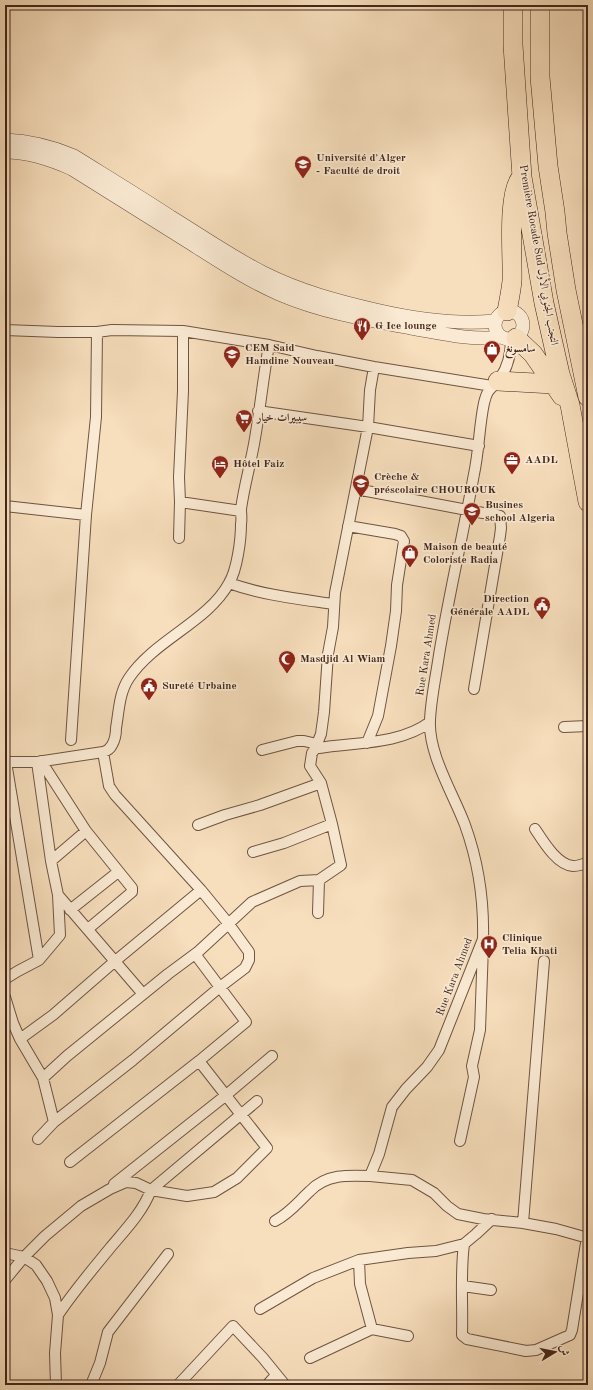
<svg xmlns="http://www.w3.org/2000/svg" width="593" height="1390" font-family="'Old Standard TT',Amiri,serif">
  <style>
    .lines { fill: none; stroke-linecap: round; stroke-linejoin: round }
    .minor-casing { stroke: #6f5443; stroke-width: 12 }
    .tertiary-casing { stroke: #6f5443; stroke-width: 14 }
    .motorway-casing { stroke: #42261b; stroke-width: 20 }
    .minor { stroke: #faead3; stroke-width: 10 }
    .tertiary { stroke: #faead3; stroke-width: 13 }
    .motorway { stroke: #f7debc; stroke-width: 19 }
    .labels { text-anchor: middle; dominant-baseline: central; stroke-width: 3.5; stroke-linejoin: round; paint-order: stroke }
    .poi-label { font-size: 11px; font-weight: bold; fill: #42261b; stroke: #faead3; text-anchor: start }
    .street-label { font-size: 11px; fill: #42261b; stroke: #faead3 }
  </style>
  <rect width="100%" height="100%" fill="#f7debc"/>
  <filter id="stains"><feTurbulence type="fractalNoise" baseFrequency=".005" numOctaves="4"/><feColorMatrix values="0 0 0 0 .2 0 0 0 0 .09 0 0 0 0 .02 0 0 0 .5 -.17"/></filter>
  <radialGradient id="worn" r=".72"><stop offset=".6" stop-color="#630" stop-opacity="0"/><stop offset="1" stop-color="#630" stop-opacity=".3"/></radialGradient>
  <g class="lines">
    <g class="minor-casing">
      <path id="minor" d="M5,330l53,2h39l15,-2 71,1 86,14 48,11 57,11 118,19
        M511,339c0,13 -3,28 -11,39 -8,12 -12,8 -16,25 -5,24 -5,48 -10,71 -11,61 -25,120 -35,181 -3,21 -8,43 -9,65 -2,34 23,73 35,105 13,36 19,75 18,114l-44,111 -12,17 -21,22 -14,18 -13,47 -9,22 42,4 22,13 13,13 11,8 25,5 40,4 33,6 32,9
        M258,411l110,16 111,19
        M356,489l127,24 11,1 6,2 1,12 -1,8 -26,153
        M180,502l61,9
        M5,506l81,9
        M348,526l47,8 6,2 3,5 -7,44 -1,26 -5,35 -13,70 -11,27
        M179,538l1,-36 -1,-25 4,-86v-60
        M229,583c33,12 70,16 104,21
        M564,727l24,-1
        M71,740l15,-225 10,-98 1,-85
        M262,750l35,-9h7l13,3 2,4c36,-6 80,-3 111,-26
        M41,761l45,70 46,57v4l-44,37
        M5,762h32l66,-10c4,-1 7,-3 9,-7 3,-5 4,-11 4,-17 3,-17 3,-35 13,-50 25,-38 79,-56 100,-95 8,-13 12,-43 12,-59 1,-5 0,-10 0,-15 3,-22 9,-43 13,-65 6,-33 9,-66 15,-99
        M6,762l33,198
        M198,825l27,-10 35,-10 61,-22
        M535,829c8,12 22,36 38,37 4,0 11,-2 15,-4
        M253,852l31,-9 48,-19
        M51,861l35,-30
        M58,895l85,99
        M70,910l48,-38
        M318,913l1,-33
        M5,979l13,-8 21,-11 21,-25 -2,-40 -7,-34 -14,-99
        M5,997l8,26 7,16 23,39 11,44
        M20,1039l33,-24 61,-53 87,-72
        M43,1078l24,-22 101,-82 31,-23 53,-49 48,-21 19,-1 22,-15 -9,-41 -11,-41 -11,-17 2,-13 3,-4 6,-15 3,-22 4,-58 5,-27 2,-34 33,-166 2,-37 4,-23
        M38,1139l16,-17 79,-62 87,-73 25,-19 4,-8v-8l-21,-29 -27,-33 -86,-95 -6,-9 -6,-34
        M460,1141l14,-64 -2,-11 8,-36 3,-84
        M70,1162l129,-101 47,-39 -51,-68
        M114,1184l111,-88 47,-40
        M275,1221c16,-9 22,-18 35,-30 16,-17 38,-16 60,-15
        M523,1223l21,-262
        M464,1244c-4,30 -1,61 -2,91l5,4 59,12 10,-1 34,-15 2,-5 15,-93
        M5,1253l19,4 12,8 11,16 8,17 3,17 -3,38 1,32
        M359,1260l1,24 12,45
        M5,1280l19,-23 21,-21 36,-30 29,-17 16,-7 10,1 15,7 36,6 27,-4 23,-14 30,-30 -68,-87
        M463,1286l28,4
        M260,1309l53,-31 46,-18 49,-7 28,-2 28,-7 12,-10 16,-15
        M58,1315c16,-24 34,-45 52,-67 15,-18 32,-35 41,-58l106,-89
        M310,1358l62,-29 36,7
        M91,1385l9,-22 8,-31 60,-78
        M178,1385l55,-59 30,32 22,27
        M267,1385l9,-10"/>
    </g>
    <g class="tertiary-casing">
      <path id="tertiary" d="M5,140c25,1 46,6 69,16 32,20 65,40 97,61 31,19 61,40 93,56 36,18 73,28 112,37 39,9 79,15 120,11
        M5,152c24,0 45,7 67,17 38,24 77,48 115,72 30,19 60,39 92,53 42,18 88,26 132,34 29,5 60,13 90,9
        M495 325a14 14 0 1 1 28 0a14 14 0 1 1-28 0Z"/>
    </g>
    <g class="motorway-casing">
      <path id="motorway" d="M513,5v40l9,132 22,126 16,71 10,31 18,97
        M540,5v72l8,89 7,46 2,21 9,57 22,107
        M507,311c2,-10 4,-20 5,-30 1,-24 -5,-83 8,-102
        M516,338l17,16 29,42
        M498,381l55,3"/>
    </g>
    <use href="#minor" class="minor"/>
    <use href="#tertiary" class="tertiary"/>
    <use href="#motorway" class="motorway"/>
  </g>
  <defs>
    <g id="university-pin" transform="scale(0.9)"><path d="M0 17L-7.5 6A9.5 9.5 0 1 1 7.5 6Z" fill="#8f2418" stroke="#faead3"/><path d="M0-5L7-2L0 1L-7-2ZM-4 1L0 2.5L4 1V4Q0 6-4 4Z" fill="#fff"/></g>
    <g id="restaurant-pin" transform="scale(0.9)"><path d="M0 17L-7.5 6A9.5 9.5 0 1 1 7.5 6Z" fill="#8f2418" stroke="#faead3"/><path d="M-5-6h1v4h1v-4h1v4h1v-4h1v5L-1.5 .5V6h-2V.5L-5-1ZM5-6V6H3V1.5H1.5Q1.5-4 5-6Z" fill="#fff"/></g>
    <g id="shop-pin" transform="scale(0.9)"><path d="M0 17L-7.5 6A9.5 9.5 0 1 1 7.5 6Z" fill="#8f2418" stroke="#faead3"/><path d="M-5-2.5h2.3a2.7 3.5 0 0 1 5.4 0H5L5.5 6h-11ZM-1.5-2.5h3a1.5 2.3 0 0 0-3 0Z" fill="#fff"/></g>
    <g id="school-pin" transform="scale(0.9)"><path d="M0 17L-7.5 6A9.5 9.5 0 1 1 7.5 6Z" fill="#8f2418" stroke="#faead3"/><path d="M0-5L7-2L0 1L-7-2ZM-4 1L0 2.5L4 1V4Q0 6-4 4Z" fill="#fff"/></g>
    <g id="supermarket-pin" transform="scale(0.9)"><path d="M0 17L-7.5 6A9.5 9.5 0 1 1 7.5 6Z" fill="#8f2418" stroke="#faead3"/><path d="M-6-5.5h2.5l.6 2H6L4.5 2H-2.5L-4.4-4H-6ZM-1.5 3.2a1.3 1.3 0 1 0 .1 0ZM3 3.2a1.3 1.3 0 1 0 .1 0Z" fill="#fff"/></g>
    <g id="office-pin" transform="scale(0.9)"><path d="M0 17L-7.5 6A9.5 9.5 0 1 1 7.5 6Z" fill="#8f2418" stroke="#faead3"/><path d="M-6-3h4V-5.5h4V-3h4V5H-6ZM-1-4.5V-3h2v-1.5ZM-6 0V1H6V0Z" fill="#fff"/></g>
    <g id="hotel-pin" transform="scale(0.9)"><path d="M0 17L-7.5 6A9.5 9.5 0 1 1 7.5 6Z" fill="#8f2418" stroke="#faead3"/><path d="M-6-4.5h1.5V1H6V5H4.5V3h-9V5H-6ZM-4 0a1.8 1.8 0 1 1 3.6 0ZM.5 0V-2.5h3Q6-2.5 6 0Z" fill="#fff"/></g>
    <g id="civic-pin" transform="scale(0.9)"><path d="M0 17L-7.5 6A9.5 9.5 0 1 1 7.5 6Z" fill="#8f2418" stroke="#faead3"/><path d="M-.6-6.5H3V-4.5H.6V-3L4-1V1h2V6H-6V1h2V-1L-.6-3ZM-1.2 2.5V6h2.4V2.5Z" fill="#fff"/></g>
    <g id="mosque-pin" transform="scale(0.9)"><path d="M0 17L-7.5 6A9.5 9.5 0 1 1 7.5 6Z" fill="#8f2418" stroke="#faead3"/><path d="M3.5-4.9A6 6 0 1 0 3.5 4.9A5 5 0 1 1 3.5-4.9Z" fill="#fff"/></g>
    <g id="hospital-pin" transform="scale(0.9)"><path d="M0 17L-7.5 6A9.5 9.5 0 1 1 7.5 6Z" fill="#8f2418" stroke="#faead3"/><path d="M-5-5h3v3.5h4V-5h3V5h-3V1.5h-4V5h-3Z" fill="#fff"/></g>
  </defs>
  <g fill-rule="evenodd">
    <use href="#university-pin" x="303" y="164"/>
    <use href="#restaurant-pin" x="362" y="326"/>
    <use href="#shop-pin" x="492" y="349"/>
    <use href="#school-pin" x="232" y="354"/>
    <use href="#supermarket-pin" x="244" y="418"/>
    <use href="#office-pin" x="512" y="460"/>
    <use href="#hotel-pin" x="220" y="464"/>
    <use href="#school-pin" x="361" y="483"/>
    <use href="#university-pin" x="472" y="511"/>
    <use href="#shop-pin" x="410" y="553"/>
    <use href="#civic-pin" x="542" y="605"/>
    <use href="#mosque-pin" x="287" y="659"/>
    <use href="#civic-pin" x="149" y="686"/>
    <use href="#hospital-pin" x="489" y="944"/>
  </g>
  <g class="labels">
    <g class="poi-label">
      <text x="316" y="158">Université d'Alger<tspan x="316" dy="13">- Faculté de droit</tspan></text>
      <text x="375" y="326">G Ice lounge</text>
      <text x="245" y="348">CEM Said<tspan x="245" dy="13">Hamdine Nouveau</tspan></text>
      <text x="505" y="349">سامسونغ</text>
      <text x="257" y="418">سيبيرات خيار</text>
      <text x="525" y="460">AADL</text>
      <text x="233" y="464">Hôtel Faiz</text>
      <text x="374" y="477">Crèche &amp;<tspan x="374" dy="13">préscolaire CHOUROUK</tspan></text>
      <text x="485" y="505">Busines<tspan x="485" dy="13">school Algeria</tspan></text>
      <text x="423" y="547">Maison de beauté<tspan x="423" dy="13">Coloriste Radia</tspan></text>
      <text x="529" y="599" text-anchor="end">Direction<tspan x="529" dy="13">Générale AADL</tspan></text>
      <text x="300" y="659">Masdjid Al Wiam</text>
      <text x="162" y="686">Sureté Urbaine</text>
      <text x="502" y="938">Clinique<tspan x="502" dy="13">Telia Khati</tspan></text>
    </g>
    <g class="street-label">
      <text transform="translate(538 255) rotate(80)">Première Rocade Sud التجنب الجنوبي الأول</text>
      <text transform="translate(427 655) rotate(-81)">Rue Kara Ahmed</text>
      <text transform="translate(455 977) rotate(-69)">Rue Kara Ahmed</text>
    </g>
  </g>
  <rect width="593" height="1390" fill="none" stroke="#f7debc" stroke-width="20"/>
  <rect x="6" y="6" width="581" height="1378" fill="none" stroke="#42261b" stroke-width="2"/>
  <rect x="10" y="10" width="573" height="1370" fill="none" stroke="#42261b"/>
  <g transform="translate(555 1352) rotate(80)" stroke="#faead3" stroke-width="3" paint-order="stroke">
  <path d="M0-3L7 15L0 10L-7 15Z" fill="#42261b"/>
  <text y="-6" font-size="11" font-weight="bold" text-anchor="middle" fill="#42261b">ش</text>
  </g>
  <rect width="100%" height="100%" filter="url(#stains)"/>
  <rect width="100%" height="100%" fill="url(#worn)"/>
</svg>
